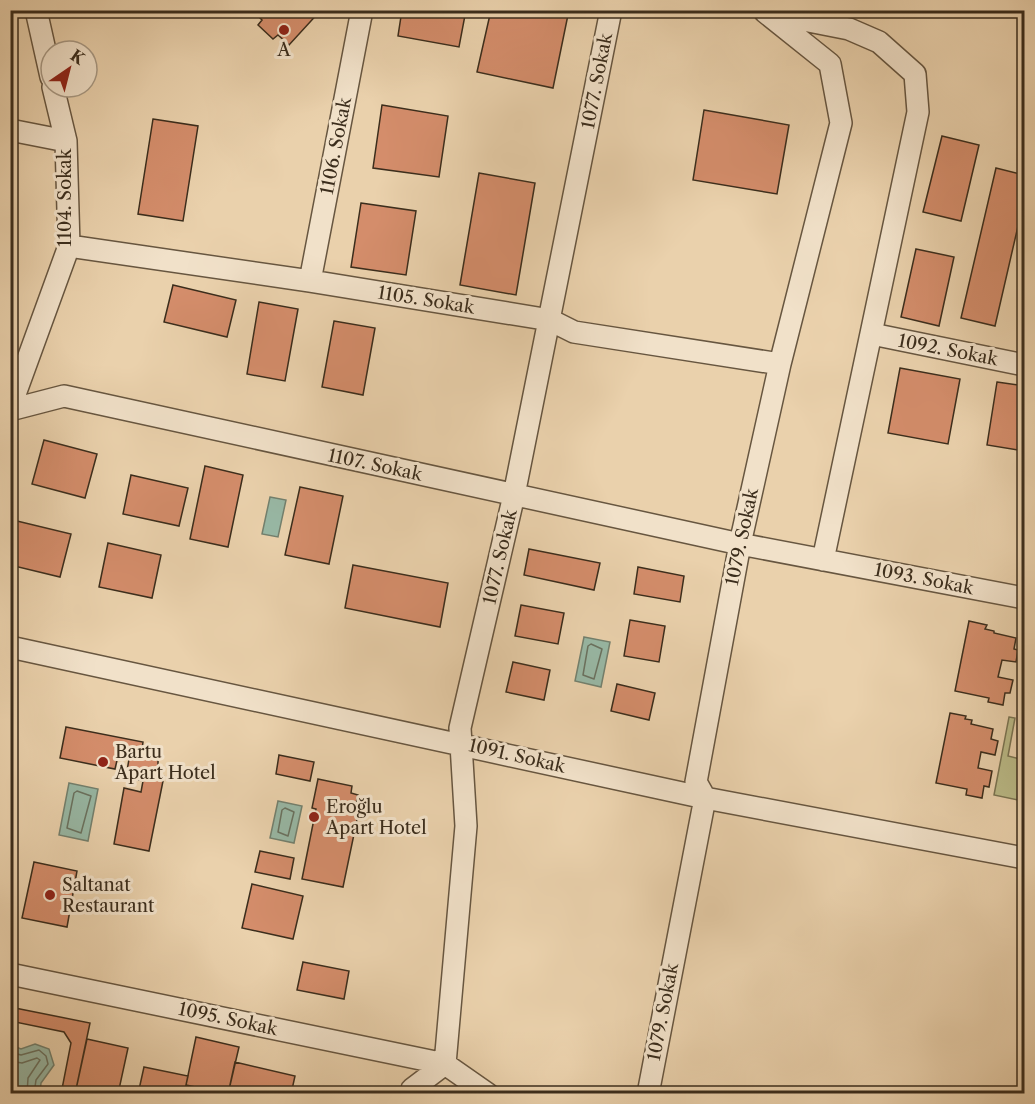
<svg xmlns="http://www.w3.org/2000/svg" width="1035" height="1104" font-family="'Libre Caslon Text',serif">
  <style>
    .green { fill: #baba87; stroke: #7a7452; stroke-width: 1.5 }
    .water { fill: #98b8a5; stroke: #73806e; stroke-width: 1.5 }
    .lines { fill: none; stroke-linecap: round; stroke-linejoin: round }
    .shore { stroke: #6a7260; stroke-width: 1.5 }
    .building { fill: #d48d6b; stroke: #3b2d1c; stroke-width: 1.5 }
    .minor-casing { stroke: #675640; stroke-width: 24 }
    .minor { stroke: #f1e1c9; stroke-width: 21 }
    .poi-dot { fill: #8f2418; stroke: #f1e1c9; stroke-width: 2 }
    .labels { text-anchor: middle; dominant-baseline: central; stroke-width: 6; stroke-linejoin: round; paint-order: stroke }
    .poi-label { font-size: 18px; fill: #3b2d1c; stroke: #f1e1c9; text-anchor: start }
    .street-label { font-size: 18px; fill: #3b2d1c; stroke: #f1e1c9 }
  </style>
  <rect width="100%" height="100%" fill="#ead1ac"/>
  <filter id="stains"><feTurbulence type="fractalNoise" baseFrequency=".00333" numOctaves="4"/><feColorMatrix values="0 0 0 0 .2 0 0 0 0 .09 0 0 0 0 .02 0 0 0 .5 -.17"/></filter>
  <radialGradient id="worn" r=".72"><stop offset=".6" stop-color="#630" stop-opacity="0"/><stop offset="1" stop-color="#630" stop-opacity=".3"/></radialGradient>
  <path class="green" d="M1009,717l6,1 -7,38 16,4 -6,40 -24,-5z"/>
  <path class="water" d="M270,497l16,3 -8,37 -16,-3z
    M584,637l26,5 -9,45 -26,-6z
    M69,783l29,6 -10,52 -29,-6z
    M278,801l24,5 -8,37 -24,-5z
    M35,1044l14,5 5,16 -13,18 -1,10h-29v-48l10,4z"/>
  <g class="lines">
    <path class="shore" d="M591,644l11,5 -8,30 -11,-4 5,-29z
      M77,791l14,5 -10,37 -14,-5 7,-35z
      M285,808l9,4 -6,24 -10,-4 4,-22z
      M10,1052l11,3 18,-5 7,6 2,8 -12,16 -2,14
      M10,1061l12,2 15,-5 3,2 -12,18 -1,16"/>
  </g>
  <path class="building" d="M252,10h69l-32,35 -11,-10 -5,4 -15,-14 4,-5z
    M402,10h64l-7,37 -61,-11z
    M491,10h78l-16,78 -76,-16z
    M382,105l66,11 -9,61 -66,-9z
    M704,110l85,15 -12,69 -84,-14z
    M153,119l45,7 -15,95 -45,-7z
    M942,136l37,9 -18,76 -38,-9z
    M996,168l28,7v25l-29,126 -34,-8z
    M479,173l56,10 -19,112 -56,-10z
    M361,203l55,8 -10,64 -55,-8z
    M916,249l38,8 -15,69 -38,-9z
    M173,285l63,15 -9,37 -63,-15z
    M259,302l39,7 -13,72 -38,-7z
    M334,321l41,7 -12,67 -41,-8z
    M900,368l60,11 -12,65 -60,-11z
    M997,382l27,4v65l-37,-6z
    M44,440l53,14 -12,44 -53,-14z
    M205,466l38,9 -15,72 -38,-8z
    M131,475l57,13 -9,38 -56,-12z
    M300,487l43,9 -14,68 -44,-9z
    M17,521l54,13 -11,43 -50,-12v-17z
    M108,543l53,12 -9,43 -53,-11z
    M529,549l71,14 -6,27 -70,-15z
    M353,565l95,18 -8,44 -95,-19z
    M638,567l46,9 -4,26 -46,-8z
    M521,605l43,8 -6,31 -43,-8z
    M630,620l35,6 -6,36 -35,-6z
    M969,621l18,4 -2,4 9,2v2l22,5 -2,11 4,1 -2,12 -14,-2 -4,17 15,3 -3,13h-5l-2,12 -15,-3 1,-4 -34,-7z
    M513,662l37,8 -6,30 -38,-8z
    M617,684l38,9 -6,27 -38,-9z
    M950,713l16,3 -1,3 7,1 -1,4 22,5 -2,10 7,2 -3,14 -14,-3 -3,16 14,3 -3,16 -5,-1 -2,12 -16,-3 1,-6 -31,-6z
    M66,727l77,15 -1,7 16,8v18l6,1 -15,75 -35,-7 10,-56 17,4 2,-11 -12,-3 -4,-7 2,-12 -11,-3 -3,13 -55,-11z
    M279,755l35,7 -4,19 -34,-7z
    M318,779l34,7 -1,7 7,2 -3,12 -6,-1 -2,6 11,3 -15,72 -41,-8 14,-70 -4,-1z
    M260,851l34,7 -4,21 -35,-7z
    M34,862l43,9 -10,56 -45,-9z
    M252,884l51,12 -10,43 -51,-11z
    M303,962l46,9 -5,28 -47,-9z
    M10,1007l80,16 -15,71h-14l10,-51 -7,-11 -54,-11z
    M196,1037l43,10 -11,47 -42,-9z
    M87,1039l41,9 -10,46h-43z
    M235,1062l60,14 -4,18h-63z
    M144,1067l44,9 -4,18h-46z"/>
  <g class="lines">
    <g class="minor-casing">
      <path id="minor" d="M36,10l15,67
        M768,13l81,16 30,13 36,32 3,38 -95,448
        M10,130l56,11
        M69,246l241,35 240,39 24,12 206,32
        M310,281l52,-271
        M872,334l152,31
        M10,408l59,-162 -3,-105 -13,-54
        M10,410l54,-14 676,148 284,54
        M10,647l695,151 319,60
        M10,974l435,90 43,30
        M411,1094l1,-5 33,-25 21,-238 -6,-98 54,-233 97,-485
        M648,1094l57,-296 -9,-16 44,-238 40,-180 61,-241 -11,-59 -65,-52"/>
    </g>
    <use href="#minor" class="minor"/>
  </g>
  <g class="poi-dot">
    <circle cx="284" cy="30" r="6"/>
    <circle cx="103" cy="762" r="6"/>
    <circle cx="314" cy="817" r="6"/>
    <circle cx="50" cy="895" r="6"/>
  </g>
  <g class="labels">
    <g class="poi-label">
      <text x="284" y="50" text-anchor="middle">A</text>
      <text x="115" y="752">Bartu<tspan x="115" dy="21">Apart Hotel</tspan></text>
      <text x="326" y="807">Eroğlu<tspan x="326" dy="21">Apart Hotel</tspan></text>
      <text x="62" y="885">Saltanat<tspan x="62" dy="21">Restaurant</tspan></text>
    </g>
    <g class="street-label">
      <text transform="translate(597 81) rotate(-79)">1077. Sokak</text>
      <text transform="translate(336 146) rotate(-79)">1106. Sokak</text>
      <text transform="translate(65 198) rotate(-90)">1104. Sokak</text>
      <text transform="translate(426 300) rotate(9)">1105. Sokak</text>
      <text transform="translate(948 350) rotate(11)">1092. Sokak</text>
      <text transform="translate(375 465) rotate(12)">1107. Sokak</text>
      <text transform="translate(742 537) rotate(-78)">1079. Sokak</text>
      <text transform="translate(500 557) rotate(-77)">1077. Sokak</text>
      <text transform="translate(924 579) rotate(11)">1093. Sokak</text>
      <text transform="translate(517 756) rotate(13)">1091. Sokak</text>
      <text transform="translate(663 1012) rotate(-79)">1079. Sokak</text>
      <text transform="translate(228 1019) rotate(12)">1095. Sokak</text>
    </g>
  </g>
  <rect width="1035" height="1104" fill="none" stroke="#ead1ac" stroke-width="36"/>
  <rect x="12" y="12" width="1011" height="1080" fill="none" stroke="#3b2d1c" stroke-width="3"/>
  <rect x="18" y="18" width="999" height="1068" fill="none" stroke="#3b2d1c" stroke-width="1.5"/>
  <g transform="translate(69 69) rotate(35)"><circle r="28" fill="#f1e1c9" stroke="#a89984" stroke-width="1.5"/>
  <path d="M0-4.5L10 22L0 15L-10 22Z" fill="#8f2418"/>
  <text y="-9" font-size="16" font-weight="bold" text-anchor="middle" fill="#3b2d1c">K</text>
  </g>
  <rect width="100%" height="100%" filter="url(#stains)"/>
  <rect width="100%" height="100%" fill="url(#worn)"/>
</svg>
